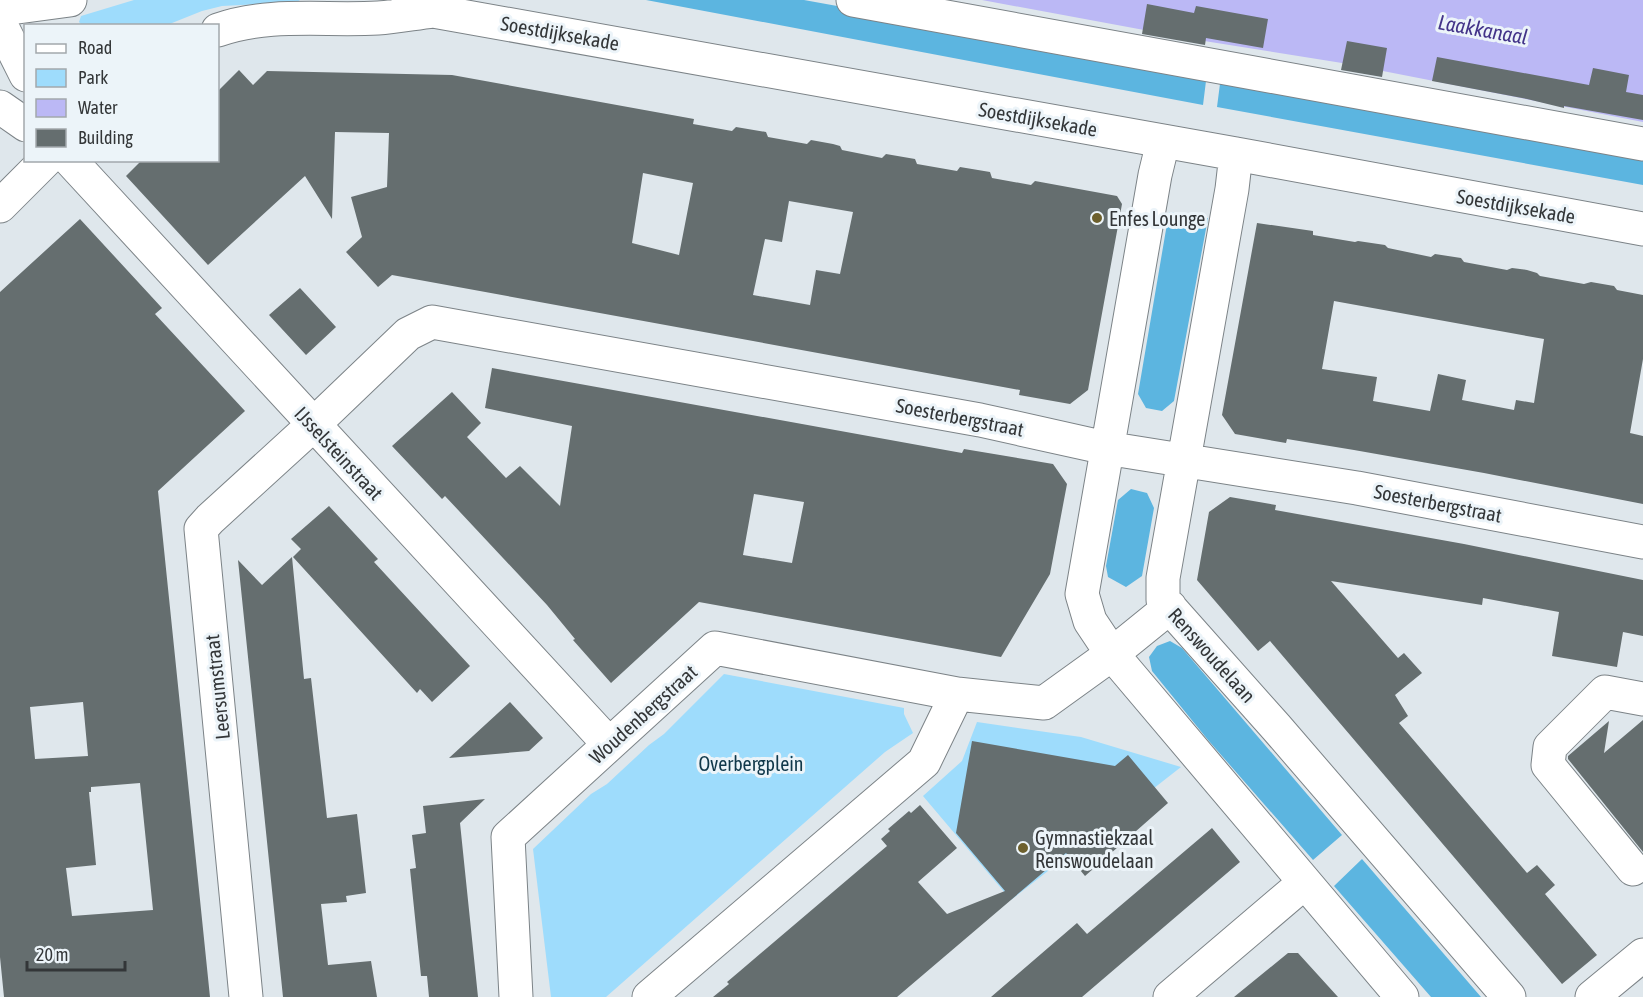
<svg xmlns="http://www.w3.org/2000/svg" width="1643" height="997" font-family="'Asap Condensed',sans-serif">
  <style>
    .green { fill: #9edcfc }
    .forest { fill: #5cb5e0 }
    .water { fill: #bbb8f5 }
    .building { fill: #656e6f; fill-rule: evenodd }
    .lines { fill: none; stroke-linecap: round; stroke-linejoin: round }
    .minor-casing { stroke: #7c8387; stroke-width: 35 }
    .minor { stroke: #fff; stroke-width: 33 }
    .poi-dot { fill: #6d602d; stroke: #ecf4f9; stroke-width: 2 }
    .labels { text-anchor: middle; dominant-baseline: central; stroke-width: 6; stroke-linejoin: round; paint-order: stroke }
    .street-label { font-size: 20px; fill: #333638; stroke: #ecf4f9 }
    .poi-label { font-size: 20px; fill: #333638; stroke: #ecf4f9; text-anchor: start }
    .park-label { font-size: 20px; fill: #10384a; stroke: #ecf4f9 }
    .water-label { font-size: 21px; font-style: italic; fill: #433489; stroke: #ecf4f9 }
  </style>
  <rect width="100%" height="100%" fill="#dfe7ec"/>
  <path class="green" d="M134,0h166l-3,2 -75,4 -20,5 -35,14h-85l-3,-3 2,-6z
    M724,674l180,34v6l9,19 -28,19 -279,245h-55l-18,-148 58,-55 16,-10 42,-39 15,-11z
    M977,722l104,15 100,30 -170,133 -88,-104 39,-35z"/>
  <path class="forest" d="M646,0h158l403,73 -4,32z
    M1221,76l422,76v33l-426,-78z
    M1169,212l39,6 -34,183 -12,10 -16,-3 -8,-14z
    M1131,489l16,4 7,15 -12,68 -16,11 -18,-10 -2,-11 12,-66z
    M1170,641l12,7 160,187 -29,25 -105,-120 -56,-69 -3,-14 8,-11z
    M1362,859l119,138h-50l-97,-111z"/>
  <path class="water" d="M982,0h661v122l-301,-59 -144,-23z"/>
  <path class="building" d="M1147,4l47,9 2,-7 72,13 -5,29 -57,-10 -1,7 -63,-11z
    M1347,41l40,7 -5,29 -41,-7z
    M1437,57l152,28 4,-17 36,7 -3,17 17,3v25l-79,-14v2l-37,-9 -95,-18z
    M239,70l14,15 14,-14 185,4 242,44 -1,5 39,7 4,-4 30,5 2,5 39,7 4,-4 22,4 7,2 2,4 40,8 4,-4 29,5 2,5 40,7 3,-4 30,5 2,6 39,7 4,-4 82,15 5,8 -34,186 -18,14 -51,-9 1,-5 -628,-115 -14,12 -32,-35 16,-15 -11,-40 36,-10 2,-54 -54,-1 -3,87 -27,-43 -97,89 -82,-89 16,-16h76v-69zM643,173l50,10 -14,72 -47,-12zM789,201l64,11 -13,62 -24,-4 -6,35 -57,-10 12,-56 17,3z
    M80,219l82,89 -7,6 90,97 -87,80 52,506h-206l-4,-40v-665zM83,702l5,54 -53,3 -5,-52zM140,783l13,127 -81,6 -6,-48 30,-3 -7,-73h2v-5z
    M1257,223l56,8v4l42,7 3,-1 27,4 3,3 43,9 4,-3 26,4 3,4 43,8 5,-2 15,2 10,3 3,3 44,8 7,-2 23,4 3,4 26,5v64l-13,74 13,3v68l-159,-31 -130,-23 -67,-11 -1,4 -51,-9 -13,-19zM1334,301l210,38 -10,64 -18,-3 -2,10 -52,-10 4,-20 -28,-6 -8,37 -57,-10 4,-24 -55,-8z
    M300,288l36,39 -30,28 -37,-40z
    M492,368l470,85 2,-4 89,15 14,20 -17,90 -49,83 -302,-55 -88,81 -38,-43 2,-1 -28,-34 -102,-109 -3,3 -50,-53 60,-54 29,31 -14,14 39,41 14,-12 40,40 12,-80 -87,-18zM754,494l50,8 -12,61 -49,-8z
    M1230,497l46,8 -1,5 189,34 179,36v56l-20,-4 -6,35 -65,-11 7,-44 -76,-14 -1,7 -151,-24 67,77 6,-5 18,20 -27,22 13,21 -9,7 128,150 10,-8 18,20 -10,9 52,61 -35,29 -292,-343 -12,10 -61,-71 12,-68z
    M329,506l49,53 -4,3 96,104 -38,36 -12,-13 -3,4 -124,-136 8,-8 -10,-10z
    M292,557l12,122 7,-1 16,140 30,-4 9,79 -20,3 1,6 -26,2 7,61 43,-4 6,36h-94l-45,-437 24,25z
    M510,702l33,36 -14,13 -80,7z
    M1643,720v132l-75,-93v-3l41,-35 -5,32z
    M972,741l143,25 13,-11 40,48 -83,73 -19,-23 -169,144h-184l16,-13 -2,-2 13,-11 147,-125 -6,-7 9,-8 -2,-2 21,-18 2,2 9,-8 37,43 -39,34 29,32 58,-23 -49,-58z
    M485,799l-25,24 18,174h-49l-2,-21h-6l-11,-107 6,-1 -4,-33 14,-2 -3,-27z
    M1212,828l28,34 -158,135h-91l86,-74 10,11z
    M1288,953h10l40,44h-104z"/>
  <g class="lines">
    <g class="minor-casing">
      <path id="minor" d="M408,0l25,11 803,143 407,75
        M853,0l790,144
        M0,2l18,5 52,-7
        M0,23l26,52
        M218,30c51,-18 106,-9 160,-12 18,-1 37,-5 55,-7
        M0,107l26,18
        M1163,142l-8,33 -73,419 8,27 22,33 290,343
        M1236,154l-4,35 -69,389v22l113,127 233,270
        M70,160l538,583
        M0,206l46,-46
        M1633,869l-85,-104 2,-18 55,-55 38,7
        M246,997l-45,-468 9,-10 103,-94 95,-91 24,-12 548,98 126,28 251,40 286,54
        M516,997l-8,-160 207,-189 242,46 87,9 68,-49 58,-47
        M649,997l275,-235 33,-68
        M1170,997l134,-114
        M1592,997l51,-42"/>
    </g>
    <use href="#minor" class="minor"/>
  </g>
  <g class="poi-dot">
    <circle cx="1097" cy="218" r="6"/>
    <circle cx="1023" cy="848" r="6"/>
  </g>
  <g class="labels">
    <g class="street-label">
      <text transform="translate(560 33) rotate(10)">Soestdijksekade</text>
      <text transform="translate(1038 119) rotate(10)">Soestdijksekade</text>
      <text transform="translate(1516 206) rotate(10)">Soestdijksekade</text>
      <text transform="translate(960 417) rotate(11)">Soesterbergstraat</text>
      <text transform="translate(339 453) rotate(47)">IJsselsteinstraat</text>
      <text transform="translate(1438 503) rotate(11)">Soesterbergstraat</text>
      <text transform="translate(1212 655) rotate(48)">Renswoudelaan</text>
      <text transform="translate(217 687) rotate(-96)">Leersumstraat</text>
      <text transform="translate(643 714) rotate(-42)">Woudenbergstraat</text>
    </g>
    <g class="poi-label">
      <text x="1109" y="218">Enfes Lounge</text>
      <text x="1035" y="837">Gymnastiekzaal<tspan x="1035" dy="23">Renswoudelaan</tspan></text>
    </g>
    <g class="park-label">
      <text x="751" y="763">Overbergplein</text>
    </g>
    <g class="water-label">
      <text transform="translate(1483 29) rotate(10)">Laakkanaal</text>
    </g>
  </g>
  <rect x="24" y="24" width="195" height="138" fill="#ecf4f9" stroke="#a2a8ac" stroke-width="1.5"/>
  <rect x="36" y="44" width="30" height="9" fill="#ffffff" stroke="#a2a8ac" stroke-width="1.5"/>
  <text x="78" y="54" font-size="18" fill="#333638">Road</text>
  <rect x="36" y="69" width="30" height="18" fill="#9edcfc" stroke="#a2a8ac" stroke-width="1.5"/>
  <text x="78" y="84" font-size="18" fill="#333638">Park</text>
  <rect x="36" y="99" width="30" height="18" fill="#bbb8f5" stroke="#a2a8ac" stroke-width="1.5"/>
  <text x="78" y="114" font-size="18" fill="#333638">Water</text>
  <rect x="36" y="129" width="30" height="18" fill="#656e6f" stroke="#a2a8ac" stroke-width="1.5"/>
  <text x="78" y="144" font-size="18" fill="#333638">Building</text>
  <path d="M27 961v9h98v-9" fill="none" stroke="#333638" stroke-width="3"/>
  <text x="36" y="961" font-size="18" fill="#333638" stroke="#ecf4f9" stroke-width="4.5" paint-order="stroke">20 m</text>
</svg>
